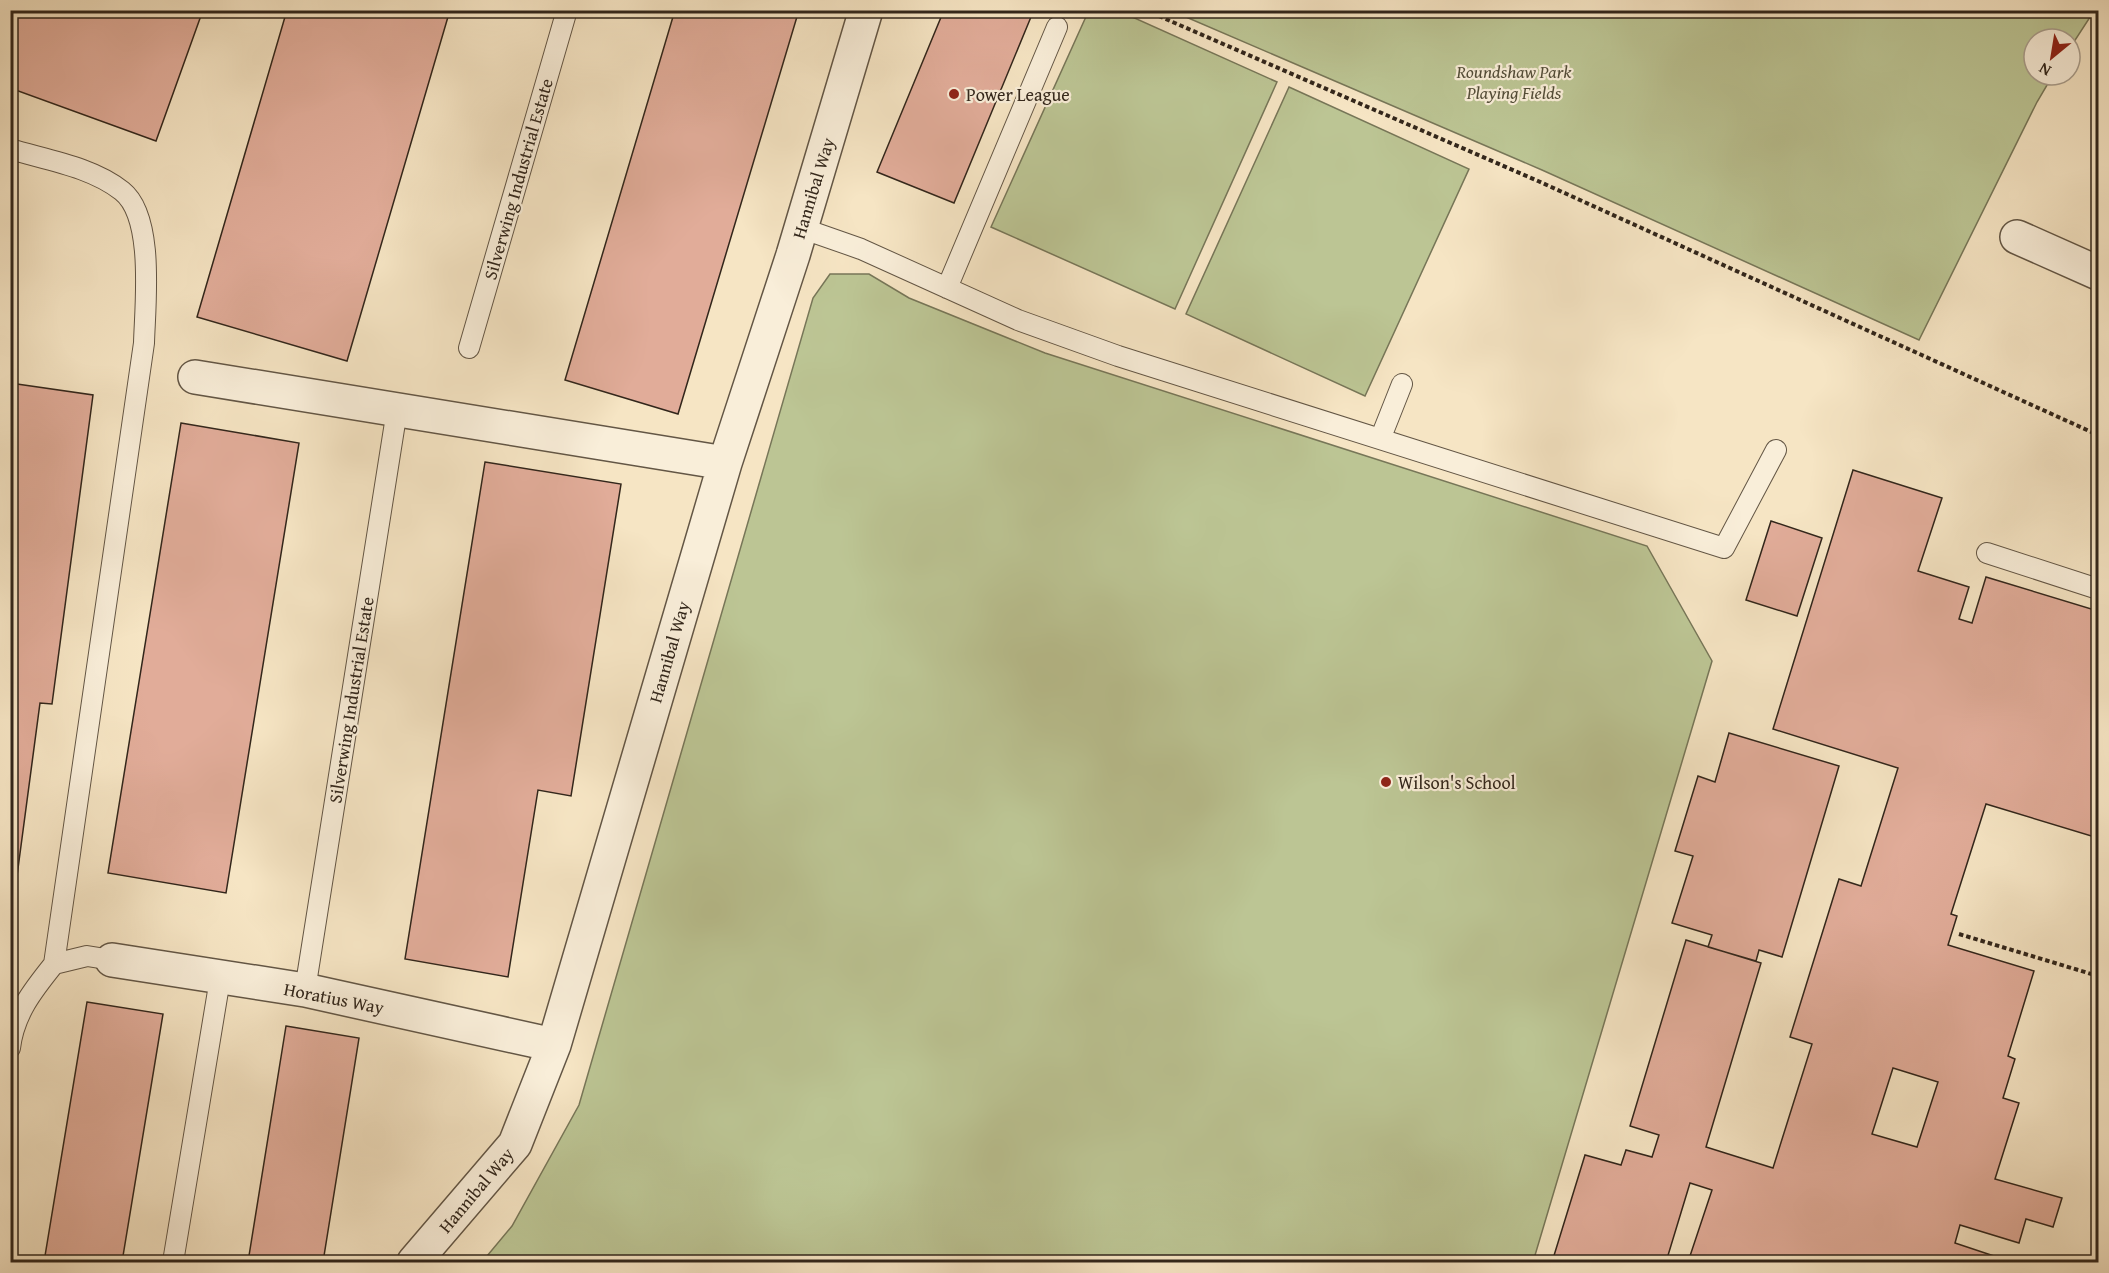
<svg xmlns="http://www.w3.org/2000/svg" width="2109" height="1273" font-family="'Gentium Book Plus',serif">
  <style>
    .green { fill: #bcc594; stroke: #777658; stroke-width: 1.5 }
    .building { fill: #e1ac99; stroke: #32261b; stroke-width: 1.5; fill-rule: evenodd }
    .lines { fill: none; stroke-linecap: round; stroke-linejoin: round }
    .lane-casing { stroke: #635645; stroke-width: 22 }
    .street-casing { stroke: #635645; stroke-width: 36 }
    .path { stroke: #32261b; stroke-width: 4; stroke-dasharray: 4.5 3; stroke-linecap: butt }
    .lane { stroke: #f9eed9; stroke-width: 20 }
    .street { stroke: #f9eed9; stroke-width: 33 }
    .poi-dot { fill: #8f2418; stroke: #f9eed9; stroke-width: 2 }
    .labels { text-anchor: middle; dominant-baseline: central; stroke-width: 4.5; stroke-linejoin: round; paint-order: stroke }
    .park-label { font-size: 18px; font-style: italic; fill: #544e39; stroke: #f9eed9 }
    .poi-label { font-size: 18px; fill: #32261b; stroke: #f9eed9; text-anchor: start }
    .street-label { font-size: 18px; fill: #32261b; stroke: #f9eed9 }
  </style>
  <rect width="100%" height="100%" fill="#f6e5c4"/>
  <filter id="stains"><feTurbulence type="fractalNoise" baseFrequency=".00333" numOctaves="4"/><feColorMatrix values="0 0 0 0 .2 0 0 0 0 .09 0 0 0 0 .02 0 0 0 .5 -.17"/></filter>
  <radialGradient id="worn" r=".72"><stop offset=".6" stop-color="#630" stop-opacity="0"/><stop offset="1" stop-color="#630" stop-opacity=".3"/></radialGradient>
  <path class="green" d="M1089,10l30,1 158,71 -102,227 -184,-82z
    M1172,11h922l-24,37v-9h-36v36h19l-16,27 -118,238 -377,-170z
    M1289,87l180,82 -104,227 -179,-82z
    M830,274h39l40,24 136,55 602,193 65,115 -179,601h-1051l30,-36 67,-121 234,-807z"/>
  <path class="building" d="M10,10h193l-47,131 -146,-53z
    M287,10h163l-103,351 -150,-44z
    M675,10h124l-121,404 -113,-34z
    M944,10h71l16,7 -77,186 -77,-31z
    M10,383l83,12 -41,309 -12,-1 -29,218z
    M181,423l118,20 -73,450 -118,-20z
    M485,462l136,22 -50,312 -33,-6 -30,187 -103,-18z
    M1853,470l89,28 -24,73 51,16 -10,32 13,4 14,-46 112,34v227l-112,-34 -35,110 6,2 -9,29 86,26 -26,85 7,3 -12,39 16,5 -24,76 67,19 -9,29 -27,-8 -7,24 -59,-18 -5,18 57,19h-324l24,-72 -22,-7 -24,79h-114l33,-107 36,10 5,-15 26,7 7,-22 -29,-9 56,-186 75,23 -55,184 67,21 39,-124 -22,-7 49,-158 22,7 37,-118 -125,-39zM1893,1068l45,14 -21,65 -45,-13z
    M1771,521l51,17 -25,78 -51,-16z
    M1729,733l110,33 -57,191 -23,-7 -3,11 -48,-14 4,-12 -40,-12 21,-67 -18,-5 23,-75 17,6z
    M87,1002l76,12 -41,248h-78z
    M286,1026l73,12 -36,224h-75z"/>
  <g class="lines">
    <g class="lane-casing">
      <path id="lane" d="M10,149c37,11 82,18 112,42 33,26 23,114 22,152l-90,621c-21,26 -40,50 -44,84
        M801,228l60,21 157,71 100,36 606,192 52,-98
        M947,288l110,-261
        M469,348l98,-338
        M1381,437l21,-53
        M1987,553l111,36
        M54,964l33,-8 25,4
        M305,990l92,-580
        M173,1262l47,-283"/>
    </g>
    <g class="street-casing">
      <path id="street" d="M2017,237l81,36
        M195,377l530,86
        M112,960l193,30 249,55
        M414,1262l101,-118 39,-99 171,-582 68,-208 73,-245"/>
    </g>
    <path class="path" d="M1145,10l393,171 560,254
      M1959,934l139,42"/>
    <use href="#lane" class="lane"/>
    <use href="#street" class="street"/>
  </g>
  <g class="poi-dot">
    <circle cx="954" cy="94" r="6"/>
    <circle cx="1386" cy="782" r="6"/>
  </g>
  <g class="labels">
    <g class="park-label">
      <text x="1514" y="71">Roundshaw Park<tspan x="1514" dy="21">Playing Fields</tspan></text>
    </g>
    <g class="poi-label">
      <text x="966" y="94">Power League</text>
      <text x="1398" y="782">Wilson's School</text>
    </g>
    <g class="street-label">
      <text transform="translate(518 179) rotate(-74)">Silverwing Industrial Estate</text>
      <text transform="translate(813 188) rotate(-73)">Hannibal Way</text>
      <text transform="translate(669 652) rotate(-74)">Hannibal Way</text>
      <text transform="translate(351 700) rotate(-81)">Silverwing Industrial Estate</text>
      <text transform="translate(334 998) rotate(11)">Horatius Way</text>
      <text transform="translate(476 1190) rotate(-50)">Hannibal Way</text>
    </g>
  </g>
  <rect width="2109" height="1273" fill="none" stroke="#f6e5c4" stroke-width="36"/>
  <rect x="12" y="12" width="2085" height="1249" fill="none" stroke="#32261b" stroke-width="3"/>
  <rect x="18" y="18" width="2073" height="1237" fill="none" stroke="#32261b" stroke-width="1.5"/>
  <g transform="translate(2052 57) rotate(210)"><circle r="28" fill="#f9eed9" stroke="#a99e8d" stroke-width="1.5"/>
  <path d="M0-4.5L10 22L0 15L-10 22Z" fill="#8f2418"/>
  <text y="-9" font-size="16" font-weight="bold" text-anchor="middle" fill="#32261b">N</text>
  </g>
  <rect width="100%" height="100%" filter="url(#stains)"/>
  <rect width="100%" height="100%" fill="url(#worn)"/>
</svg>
